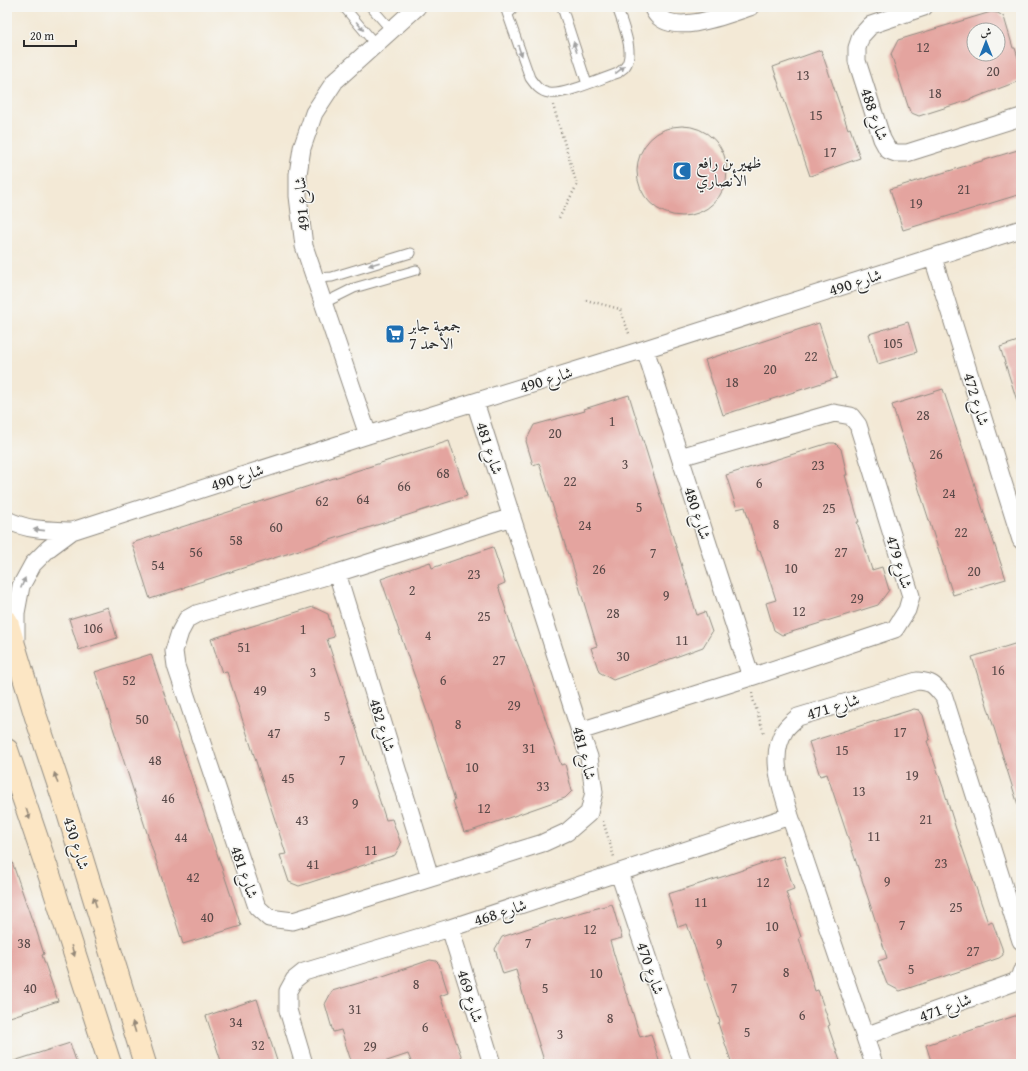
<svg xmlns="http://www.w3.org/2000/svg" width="1028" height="1071" font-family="'Gentium Book Plus',Amiri,serif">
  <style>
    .building { fill: #e4a49f; fill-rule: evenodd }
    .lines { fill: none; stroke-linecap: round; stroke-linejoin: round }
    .lane-casing { stroke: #8f8a80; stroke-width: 11 }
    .street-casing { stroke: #8f8a80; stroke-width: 19 }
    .secondary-casing { stroke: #8f8a80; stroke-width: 24 }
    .path { stroke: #8f8a80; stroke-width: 2.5; stroke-dasharray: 1 3; stroke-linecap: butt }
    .lane { stroke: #fff; stroke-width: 9 }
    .street { stroke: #fff; stroke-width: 17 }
    .secondary { stroke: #fce6c4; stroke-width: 22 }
    .oneway { fill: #a0a0a0 }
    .oneway2 { fill: #948878 }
    .labels { text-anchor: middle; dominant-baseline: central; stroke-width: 3; stroke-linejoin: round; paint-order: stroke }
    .number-label { font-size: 14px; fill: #594948 }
    .street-label { font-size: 16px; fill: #2b2b2b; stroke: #f6f6f2 }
    .poi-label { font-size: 16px; fill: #2b2b2b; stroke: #f6f6f2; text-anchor: start }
  </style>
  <rect width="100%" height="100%" fill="#f6f6f2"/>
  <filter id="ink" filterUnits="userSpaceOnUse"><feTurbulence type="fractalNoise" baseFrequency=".025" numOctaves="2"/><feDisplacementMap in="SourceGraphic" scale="8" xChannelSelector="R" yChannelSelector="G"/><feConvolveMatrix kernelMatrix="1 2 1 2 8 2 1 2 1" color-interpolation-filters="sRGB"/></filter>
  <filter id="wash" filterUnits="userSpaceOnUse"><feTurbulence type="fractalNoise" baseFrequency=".012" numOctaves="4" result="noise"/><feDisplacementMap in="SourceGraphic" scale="16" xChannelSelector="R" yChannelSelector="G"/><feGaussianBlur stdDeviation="0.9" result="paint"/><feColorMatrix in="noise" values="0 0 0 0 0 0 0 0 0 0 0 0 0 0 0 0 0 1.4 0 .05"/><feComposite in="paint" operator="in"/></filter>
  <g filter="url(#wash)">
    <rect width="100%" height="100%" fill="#f3e9d6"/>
    <g id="blocks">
      <path class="building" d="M991,12l7,1 6,4 9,31h2l6,19v9l-2,5 -53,20 -47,15 -5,-2 -4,-2 -19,-58 7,-14zM974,30h24v24h-24z
        M821,50l27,79 2,-1 10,30 -50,18 -37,-109z
        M637 171a45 45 0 1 1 90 0a45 45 0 1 1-90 0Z
        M1021,149v45l-118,36 -13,-41z
        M908,322l9,30 -39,12 -9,-30z
        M819,323l18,55 -114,37 -18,-55z
        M1021,340v64h-3l-18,-57z
        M943,389l63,190 -53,16 -61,-190z
        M629,395l68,220 8,-3 7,20 -9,15 -90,33 -14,-8 -8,-24 6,-2 -28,-93 -1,1 -29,-91 -6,2 -7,-24 8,-16 51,-14 -1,-2z
        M449,441l18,55 -283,91v1l-34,11 -18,-56z
        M829,443h6l6,6 6,26h-2l14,47h-2l15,48 10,-3 7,23 -11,15 -96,30 -8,-5 -8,-27 10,-3 -16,-50 -2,1 -13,-44 -8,2 -11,-34z
        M493,547l12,36 -7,3 16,48 17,43 30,88 4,-1 7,27 -7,7 -94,33 -7,1 -11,-31 2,-1 -28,-88 -46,-133 49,-17 2,6z
        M108,607l9,31 -38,12 -10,-31z
        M313,607l15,7 6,23 -7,2 59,181 6,-1 9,25 -6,11 -96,31 -10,-4 -9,-27 6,-1 -59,-182 -5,1 -11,-34z
        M1021,642v163h-3l-46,-148z
        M151,654l90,272 -58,18 -88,-272z
        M914,709l5,1 4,5 7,25 -3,1 16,46 13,42 32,94 4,-2 10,27 1,7 -4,3 -99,33 -13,-7 -9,-23 9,-3 -14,-45 -46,-139 -7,2 -11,-34z
        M7,853h2l24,70h1l10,31 -2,1 16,46 -51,17z
        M783,856l11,33 -8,3 15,45 -2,1 16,53 3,-1 12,35 -2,1 13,38h-109l-14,-41 2,-1 -33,-98 -9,3 -10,-33 60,-19z
        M612,904l10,34 -12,3 16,53h1l13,43 11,-3 9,30h-115l-16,-52h-1l-12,-42 -13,4 -8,-25 7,-12 48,-16z
        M430,960l6,1 3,3 9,29 -8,3 24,68h-52l-4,-10 -30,10h-26l-11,-34 -8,2 -8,-28 7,-13 51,-15z
        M257,999l21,65h-56l-16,-48z
        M1021,1014v50h-89l-6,-19z
        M70,1043l7,21h-63v-3z"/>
    </g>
  </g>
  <g filter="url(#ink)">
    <use href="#blocks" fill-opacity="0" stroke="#8f8a80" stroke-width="1"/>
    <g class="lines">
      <g class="lane-casing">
        <path id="lane" d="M344,7l32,38
          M371,7l21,24
          M505,7l25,71c5,7 10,14 19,15 14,3 54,-15 69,-20 2,-2 5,-4 7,-6 11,-14 -3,-44 -8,-60
          M562,7l25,77
          M508,14l7,-7
          M316,278l16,-1 79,-24
          M324,303l30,-15 62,-18"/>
      </g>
      <g class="street-casing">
        <path id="street" d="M652,7c2,3 3,6 5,8 19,21 71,-1 93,-8
          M924,7l-53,18 -10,11 -4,12v13l25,78 6,11 8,3h11l114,-36
          M933,258l88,282
          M645,349l106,328
          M475,402l105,329 9,26 5,35 -5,21 -22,19 -24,11 -250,78 -24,-3 -12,-11 -81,-241 -2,-15 6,-19 7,-13 9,-5 141,-41 175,-56
          M368,435l-64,-189 -6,-50v-22l4,-26 12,-35 21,-32 82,-74
          M7,520c23,11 40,10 65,11
          M337,573l93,304
          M16,639v-26l5,-27 12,-22 16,-16 23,-17 296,-96 277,-86 376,-120
          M580,731l171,-54 144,-48 12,-19 4,-14 -53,-171 -7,-9 -17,-3 -154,44
          M619,873l64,191
          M450,928l42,136
          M865,1036l150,-54 5,-6 1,-4
          M304,1064l-16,-54v-19l6,-11 10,-8 146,-44 340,-112
          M874,1064l-84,-248c-8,-27 -22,-60 -5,-86 3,-5 9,-9 13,-13l119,-36c16,1 17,4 27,16l77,244"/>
      </g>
      <g class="secondary-casing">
        <path id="secondary" d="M7,622l29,95 32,96 77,251
          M7,750l43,127 60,187"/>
      </g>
      <path class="path" d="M553,105l24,80 -18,33
        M586,300l34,9 10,27
        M752,693l1,6 11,35
        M603,821l11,36"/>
      <use href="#lane" class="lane"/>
      <use href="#street" class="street"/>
      <use href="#secondary" class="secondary"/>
    </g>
    <defs><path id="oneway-solid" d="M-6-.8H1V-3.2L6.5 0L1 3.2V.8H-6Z"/></defs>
    <g class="oneway">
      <use href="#oneway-solid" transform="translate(360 26) rotate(49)"/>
      <use href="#oneway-solid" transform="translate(575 47) rotate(-108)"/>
      <use href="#oneway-solid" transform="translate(520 51) rotate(71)"/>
      <use href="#oneway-solid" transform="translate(620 70) rotate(-38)"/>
      <use href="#oneway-solid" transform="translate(374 264) rotate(163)"/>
      <use href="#oneway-solid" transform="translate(39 530) rotate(-174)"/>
      <use href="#oneway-solid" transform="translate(23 583) rotate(-67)"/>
    </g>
    <g class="oneway2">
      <use href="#oneway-solid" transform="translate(56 778) rotate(-108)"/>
      <use href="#oneway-solid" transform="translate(28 814) rotate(71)"/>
      <use href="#oneway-solid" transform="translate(95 902) rotate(-107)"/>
      <use href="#oneway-solid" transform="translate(73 951) rotate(72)"/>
      <use href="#oneway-solid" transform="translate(134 1027) rotate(-107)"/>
    </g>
  </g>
  <defs>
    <g id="mosque-square" transform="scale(1)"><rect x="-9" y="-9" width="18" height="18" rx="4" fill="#1f6fb2" stroke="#f6f6f2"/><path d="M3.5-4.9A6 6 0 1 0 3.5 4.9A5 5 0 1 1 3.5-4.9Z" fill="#fff"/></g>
    <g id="supermarket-square" transform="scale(1)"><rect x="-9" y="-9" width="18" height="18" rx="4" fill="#1f6fb2" stroke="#f6f6f2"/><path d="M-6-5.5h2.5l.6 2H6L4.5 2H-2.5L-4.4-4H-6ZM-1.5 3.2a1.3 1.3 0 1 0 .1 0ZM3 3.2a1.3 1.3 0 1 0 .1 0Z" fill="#fff"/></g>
  </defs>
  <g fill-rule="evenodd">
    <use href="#mosque-square" x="682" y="171"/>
    <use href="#supermarket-square" x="395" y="334"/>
  </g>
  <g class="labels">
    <g class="number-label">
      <text x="923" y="47">12</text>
      <text x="993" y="71">20</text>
      <text x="803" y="75">13</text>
      <text x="935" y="93">18</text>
      <text x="816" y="115">15</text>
      <text x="830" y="152">17</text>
      <text x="964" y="189">21</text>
      <text x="916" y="203">19</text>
      <text x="893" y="343">105</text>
      <text x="811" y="356">22</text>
      <text x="770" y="369">20</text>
      <text x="732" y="382">18</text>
      <text x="923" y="415">28</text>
      <text x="612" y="421">1</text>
      <text x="555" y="433">20</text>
      <text x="936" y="454">26</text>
      <text x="625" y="464">3</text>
      <text x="818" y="465">23</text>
      <text x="443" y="473">68</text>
      <text x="570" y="481">22</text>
      <text x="759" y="483">6</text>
      <text x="404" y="486">66</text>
      <text x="949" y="493">24</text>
      <text x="363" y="499">64</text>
      <text x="322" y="501">62</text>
      <text x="639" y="507">5</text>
      <text x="829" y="508">25</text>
      <text x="776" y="524">8</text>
      <text x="585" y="525">24</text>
      <text x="276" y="527">60</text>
      <text x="961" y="532">22</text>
      <text x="236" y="540">58</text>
      <text x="196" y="552">56</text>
      <text x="841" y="552">27</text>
      <text x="653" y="553">7</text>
      <text x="158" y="565">54</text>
      <text x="791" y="568">10</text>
      <text x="599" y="569">26</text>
      <text x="974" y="571">20</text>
      <text x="474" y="574">23</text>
      <text x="412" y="590">2</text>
      <text x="666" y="595">9</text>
      <text x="857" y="598">29</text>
      <text x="799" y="611">12</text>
      <text x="613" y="613">28</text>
      <text x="484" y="616">25</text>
      <text x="93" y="628">106</text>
      <text x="303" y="629">1</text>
      <text x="428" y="635">4</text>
      <text x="682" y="640">11</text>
      <text x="244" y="647">51</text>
      <text x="623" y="656">30</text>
      <text x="499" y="660">27</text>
      <text x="998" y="670">16</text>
      <text x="313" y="672">3</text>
      <text x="129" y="680">52</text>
      <text x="443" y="680">6</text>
      <text x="260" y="690">49</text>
      <text x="514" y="705">29</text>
      <text x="327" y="716">5</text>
      <text x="142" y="719">50</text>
      <text x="458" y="724">8</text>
      <text x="900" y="732">17</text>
      <text x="274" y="733">47</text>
      <text x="529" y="748">31</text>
      <text x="842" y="750">15</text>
      <text x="155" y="760">48</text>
      <text x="342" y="760">7</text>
      <text x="472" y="767">10</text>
      <text x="912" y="775">19</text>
      <text x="288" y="778">45</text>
      <text x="543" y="786">33</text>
      <text x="859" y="791">13</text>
      <text x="168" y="798">46</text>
      <text x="355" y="803">9</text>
      <text x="484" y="808">12</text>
      <text x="926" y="819">21</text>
      <text x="302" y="820">43</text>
      <text x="874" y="836">11</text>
      <text x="181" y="837">44</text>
      <text x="371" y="850">11</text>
      <text x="941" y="863">23</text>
      <text x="313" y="864">41</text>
      <text x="193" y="877">42</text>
      <text x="887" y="881">9</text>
      <text x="763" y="882">12</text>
      <text x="701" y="902">11</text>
      <text x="956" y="907">25</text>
      <text x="207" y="917">40</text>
      <text x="902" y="925">7</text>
      <text x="772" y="926">10</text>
      <text x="590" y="929">12</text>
      <text x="24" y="943">38</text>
      <text x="528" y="943">7</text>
      <text x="719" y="943">9</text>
      <text x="973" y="951">27</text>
      <text x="911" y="969">5</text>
      <text x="786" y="972">8</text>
      <text x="596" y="973">10</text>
      <text x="416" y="984">8</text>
      <text x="30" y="988">40</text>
      <text x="545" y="988">5</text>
      <text x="734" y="988">7</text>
      <text x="355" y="1009">31</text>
      <text x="802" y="1015">6</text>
      <text x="610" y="1018">8</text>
      <text x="236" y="1022">34</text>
      <text x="425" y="1027">6</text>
      <text x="747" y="1032">5</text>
      <text x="560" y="1034">3</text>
      <text x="258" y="1045">32</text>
      <text x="370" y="1046">29</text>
    </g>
    <g class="street-label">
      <text transform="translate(875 114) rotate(71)">شارع 488</text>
      <text transform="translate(301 204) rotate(-94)">شارع 491</text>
      <text transform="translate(855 282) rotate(-18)">شارع 490</text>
      <text transform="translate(546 379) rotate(-17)">شارع 490</text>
      <text transform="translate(977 399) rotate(73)">شارع 472</text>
      <text transform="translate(490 448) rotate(72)">شارع 481</text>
      <text transform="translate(237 477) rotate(-18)">شارع 490</text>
      <text transform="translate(698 513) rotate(72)">شارع 480</text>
      <text transform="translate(900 562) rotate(73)">شارع 479</text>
      <text transform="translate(833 706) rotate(-17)">شارع 471</text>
      <text transform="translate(383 725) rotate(73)">شارع 482</text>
      <text transform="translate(585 753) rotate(76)">شارع 481</text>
      <text transform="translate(77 843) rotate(73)">شارع 430</text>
      <text transform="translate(245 872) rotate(71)">شارع 481</text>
      <text transform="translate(500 912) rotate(-18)">شارع 468</text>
      <text transform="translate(651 968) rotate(71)">شارع 470</text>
      <text transform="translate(471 996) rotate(73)">شارع 469</text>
      <text transform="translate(945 1007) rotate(-20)">شارع 471</text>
    </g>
    <g class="poi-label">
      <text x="696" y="162">ظهير بن رافع<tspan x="696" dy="18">الأنصاري</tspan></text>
      <text x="409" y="325">جمعية جابر<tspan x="409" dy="18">الأحمد 7</tspan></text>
    </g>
  </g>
  <rect width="1028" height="1071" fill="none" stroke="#f6f6f2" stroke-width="24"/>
  <g transform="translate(986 42)"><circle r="19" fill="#f6f6f2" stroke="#a5a5a2"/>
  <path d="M0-3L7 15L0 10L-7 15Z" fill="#1f6fb2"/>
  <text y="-6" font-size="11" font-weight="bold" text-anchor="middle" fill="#2b2b2b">ش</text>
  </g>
  <path d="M24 40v6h52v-6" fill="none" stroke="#2b2b2b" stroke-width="2"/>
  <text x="30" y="40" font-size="12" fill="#2b2b2b" stroke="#f6f6f2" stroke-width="3" paint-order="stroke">20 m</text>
</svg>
